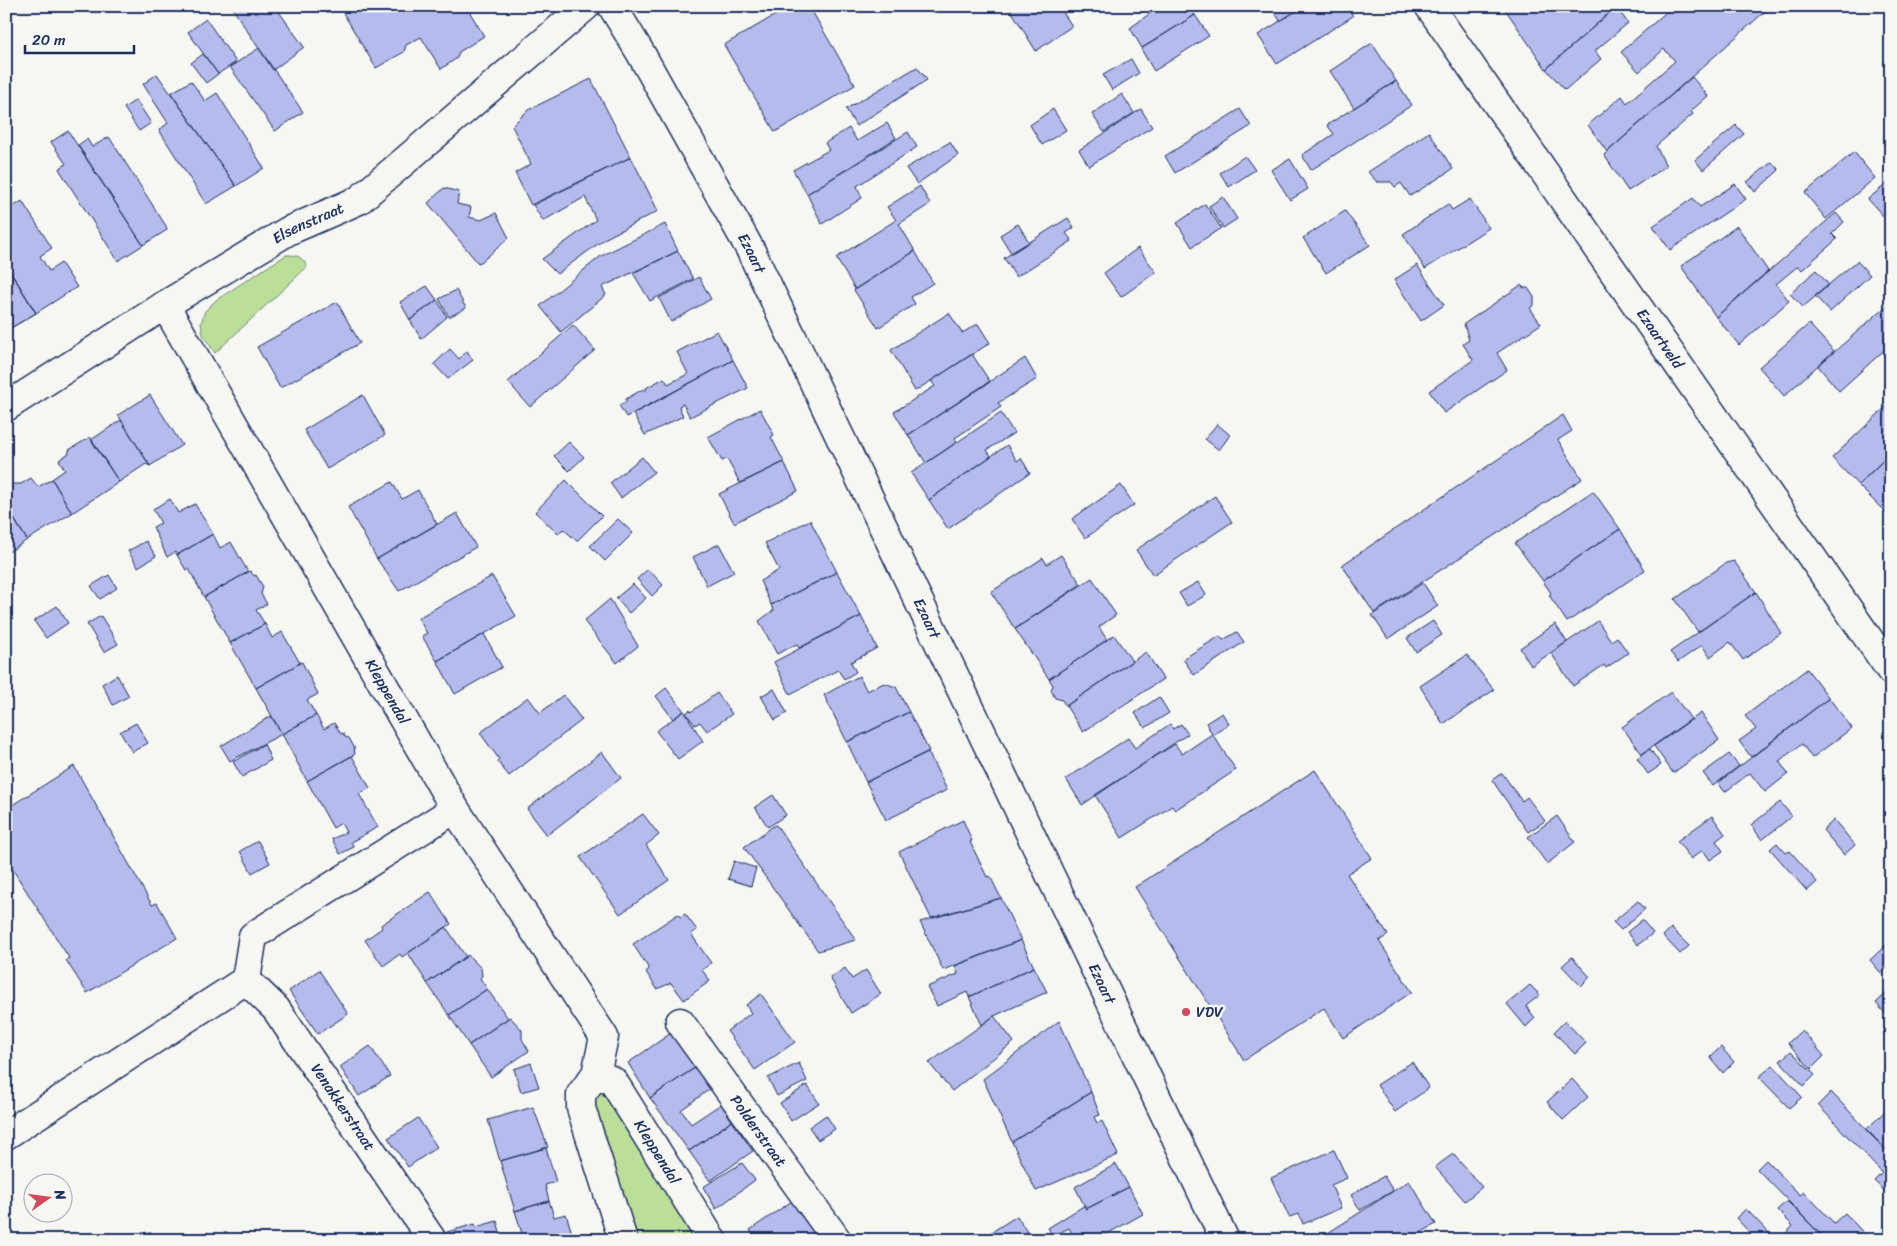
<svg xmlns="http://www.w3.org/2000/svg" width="1897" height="1246" font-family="Sriracha,sans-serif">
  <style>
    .green { fill: #bbdf99; stroke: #6b877c }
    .building { fill: #b5bbec; stroke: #1b2f5e }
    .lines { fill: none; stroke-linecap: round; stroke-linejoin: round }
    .minor-casing { stroke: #1b2f5e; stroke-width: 31 }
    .secondary-casing { stroke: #1b2f5e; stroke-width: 31 }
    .minor { stroke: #f6f6f2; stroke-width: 28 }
    .secondary { stroke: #f6f6f2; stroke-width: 28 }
    .poi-dot { fill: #d1495b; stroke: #f6f6f2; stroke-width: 2 }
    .labels { text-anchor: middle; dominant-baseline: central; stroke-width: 5; stroke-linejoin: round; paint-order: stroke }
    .street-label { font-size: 15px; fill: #1b2f5e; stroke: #f6f6f2 }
    .poi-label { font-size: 15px; fill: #1b2f5e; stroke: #f6f6f2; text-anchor: start }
  </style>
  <rect width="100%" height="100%" fill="#f6f6f2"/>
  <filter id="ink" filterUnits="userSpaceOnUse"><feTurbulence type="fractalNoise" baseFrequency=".02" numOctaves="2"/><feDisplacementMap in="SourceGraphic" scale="10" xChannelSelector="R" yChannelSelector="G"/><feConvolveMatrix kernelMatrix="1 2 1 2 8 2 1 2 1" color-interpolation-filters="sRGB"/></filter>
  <g filter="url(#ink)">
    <path class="green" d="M286,255c11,0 16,1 21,12l-92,86 -12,-18 -2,-12 4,-12 11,-11z
      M600,1093l14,10 80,124 1,13h-60l-43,-140z"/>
    <path class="building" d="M231,6h44l29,41 -31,23z
      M339,6h127l18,30 -25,16 -2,6 -16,11 -20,-32 -15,8 -2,7 -28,16z
      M791,6h18l46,79 -80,47 -51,-87z
      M1011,6h48l13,20 -36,25 -27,-44z
      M1160,6h29l6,9 -53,33 -12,-20z
      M1271,6h33l-24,15z
      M1304,6h43l6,10 -76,48 -19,-29z
      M1503,6h114l-71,63z
      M1673,6h98l-164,146 -19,-27 34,-29 5,7 48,-42 -11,-12 -25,23 -18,-20z
      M1616,7l12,16 -33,28 6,8 -36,31 -19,-21z
      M1195,15l14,21 -55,35 -13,-22z
      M206,19l30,43 -18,12 -30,-42z
      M1372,43l24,38 -42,27 -24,-37z
      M259,48l44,64 -28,19 -45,-64z
      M203,54l15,20 -12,9 -15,-20z
      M1131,59l8,14 -27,17 -9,-15z
      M917,67l10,13 -71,46 -10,-17z
      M157,74l79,112 -30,18 -47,-74 9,-7 -25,-39z
      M1692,77l16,19 -17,15 2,3 -37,32 10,20 -38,25 -24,-36z
      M591,79l40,78 -100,48 -16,-32 16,-9 -19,-38 16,-16z
      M191,81l14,20 12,-8 47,75 -28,18 -65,-93z
      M1396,81l16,24 -101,65 -9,-15 32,-21 -7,-9z
      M1122,94l12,19 -30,19 -12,-18z
      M136,100l15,23 -12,8 -15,-23z
      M1053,109l13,21 -24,15 -12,-20z
      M1141,109l11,18 -63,39 -10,-16z
      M1240,109l11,17 -76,47 -10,-17z
      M887,123l9,15 -89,56 -14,-24 36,-20 -4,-7 24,-15 8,13z
      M1736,125l8,9 -41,36 -8,-10z
      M68,131l75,114 -25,16 -59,-92 7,-5 -15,-22z
      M908,132l9,15 -60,39 5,12 -40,26 -15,-30z
      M1429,132l24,37 -43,27 -9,-13 -6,4 -4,-5h-14l-9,-10z
      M109,137l57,89 1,4 -24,15 -65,-100 9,-6 5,8z
      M950,142l8,13 -41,29 -11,-16z
      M1854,152l21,26 -49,41 -21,-26z
      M1245,156l10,14 -26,17 -9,-14z
      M631,157l27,54 -52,27 -49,36 -15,-15 54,-39 -11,-23 -42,24 -10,-16z
      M1290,159l18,30 -18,11 -19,-30z
      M1772,162l7,8 -24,22 -8,-10z
      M1890,181l1,1v43l-23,-26z
      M1735,184l11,15 -76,51 -17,-24 40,-28 7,9z
      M920,186l10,18 -31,20 16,27 -60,38 -19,-31 60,-38 -9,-13z
      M444,188l15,4 -2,12 14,3 -2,10 12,3 15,-7 13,25 -28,24 -3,1 -50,-60z
      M1223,197l14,22 -14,9 -14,-22z
      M1470,199l19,29 -64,41 -22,-35 45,-30 4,6z
      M22,201l30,47 -12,8 9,15 12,-8 16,24 -41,26 -30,-49v-53z
      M1205,204l16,24 -29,19 -15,-24z
      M1345,211l25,34 -44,28 -23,-35z
      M1836,213l8,9 -12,12 5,5 -35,31 -4,-4 -22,18 13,17 -50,44 -23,-28z
      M1068,218l6,10 -8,5 6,8 -56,36 -12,-19z
      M665,224l13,27 -76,36 4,8 -45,37 -21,-26 61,-50z
      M1018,224l11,18 -18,11 -11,-18z
      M1737,226l31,45 -52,46 -35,-51z
      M1138,248l18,24 -35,25 -17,-24z
      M678,251l15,28 -43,22 -17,-28z
      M915,251l18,32 -22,14 4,7 -37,24 -24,-38z
      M1857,261l13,14 -40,37 -15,-16z
      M6,264l30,49 -30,18z
      M6,264l30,49 -30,18z
      M1417,265l27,40 -23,16 -27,-41z
      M1816,270l13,15 -26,22 -13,-13z
      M699,277l12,22 -40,23 -12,-24z
      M1521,285l3,3h4l6,9v8l-4,3 11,16 -44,29 10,17 -63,43 -15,-22 44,-31 -10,-16 6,-4 -5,-16z
      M427,286l10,14 -27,20 -10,-18z
      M456,290l10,18 -17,9 -10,-18z
      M437,300l10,17 -26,22 -11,-19z
      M337,302l23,41 -80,45 -23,-41z
      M1891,302v42l-52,47 -21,-25z
      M949,313l13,20 16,-9 12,19 -75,48 -24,-41z
      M1809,324l25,27 -50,45 -25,-29z
      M573,325l22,25 -65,57 -22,-25z
      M717,331l16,29 -107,57 -7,-12 7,-3v-3l17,-10 3,2v-3l18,-10 4,6 20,-10 -11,-22z
      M450,349l9,10 8,-8 6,9 -25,19 -14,-15z
      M972,354l18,28 -82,53 -14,-23 41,-26 -4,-5z
      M1025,358l12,21 -39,24 3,4 -46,31 2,4 -31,21 -18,-28z
      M733,360l15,28 -58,29 -7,-13 -4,2 4,10 -38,19 -12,-21z
      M150,395l32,50 -32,21 -32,-51z
      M363,395l22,40 -58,34 -23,-39z
      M1891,402v51l-33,32 -26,-27z
      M760,409l14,26 -3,2 13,25 -44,21 -13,-24 -5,2 -14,-24z
      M1001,413l13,20 -27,17 4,6 -62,44 -18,-27z
      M1563,415l9,16 -14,9 24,39 -208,134 -32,-48z
      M121,420l29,46 -4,-2 -27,18 -28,-42z
      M1217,424l13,11 -11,15 -14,-11z
      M90,437l29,45 -47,31 -20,-34 13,-9 -6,-10 10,-7v-3z
      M569,442l15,15 -15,14 -15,-15z
      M1007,445l10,16 4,-3 9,15 -82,56 -19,-29z
      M1891,453v54l-6,5 -27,-27z
      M642,457l12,15 -33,26 -11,-15z
      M784,462l14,29 -64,32 -15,-29z
      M31,478l7,9 14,-8 20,34 -45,27 -21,-34v-19l5,-3h10z
      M566,480l36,36 -25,25 -14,-12 -5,5 -23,-22z
      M392,482l10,17 16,-9 19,34 -60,35 -29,-52z
      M1121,485l13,20 -49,33 -13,-19z
      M1593,491l27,38 -77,52 -28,-38z
      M1215,496l17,26 -79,53 -17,-25z
      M170,499l8,14 17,-9 18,30 -36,21 -2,-3 -8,5 -14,-30 8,-4 -8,-14z
      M6,506l21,34 -21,14z
      M457,513l19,34 -77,44 -22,-32z
      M618,519l15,14 -28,28 -15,-15z
      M810,520l27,52 -66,33 -11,-24 19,-11 -14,-27z
      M1620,529l25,41 -78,52 -18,-27 2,-2 -8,-12z
      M213,534l7,14 11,-6 17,30 -44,25 -15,-28 -3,1 -9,-15z
      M146,541l10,15 -18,11 -10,-16z
      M719,544l15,28 -27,14 -14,-29z
      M1061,555l20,29 -66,45 -24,-37 52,-34 4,6z
      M1734,561l22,31 -58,40 -23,-33 51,-36z
      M648,569l15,16 -11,11 -15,-17z
      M250,571l4,5 2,-1 7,12 -2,7 6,10 -11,6 9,14 -35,19 -26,-46z
      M837,572l24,44 -62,32 -2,-4 -20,10 -18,-33 15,-11 -3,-5z
      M109,575l8,13 -17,11 -9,-13z
      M492,576l24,40 -79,45 -15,-25 5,-3 -9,-15z
      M1092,578l24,37 -17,12 8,13 -58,39 -34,-50z
      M1198,582l8,13 -19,11 -8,-13z
      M1423,583l15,23 -50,33 -16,-24z
      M633,584l13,14 -17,15 -13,-15z
      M1756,592l25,41 -38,27 -13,-18 -20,15 -8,-12 -24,17 -8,-10z
      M610,599l28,47 -21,17 -33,-42z
      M57,606l11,17 -22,15 -12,-17z
      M101,616l17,28 -14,8 -17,-28z
      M861,616l16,32 -26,14 5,10 -12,7 -6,-9 -48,24 -16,-32z
      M1433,621l9,14 -26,17 -9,-14z
      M1598,621l13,20 6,-4 11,16 -22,15 -2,-3 -31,21 -22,-33z
      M265,624l7,14 10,-6 18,31 -44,25 -26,-45z
      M1555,624l12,18 -36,24 -11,-18z
      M1237,632l7,10 -50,33 -11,-16 37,-23 3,4z
      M484,634l18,33 -47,27 -18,-33z
      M1114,635l18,26 -66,45 -4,-6 -7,-2 -4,-8 2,-5 -4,-6z
      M1146,652l17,27 -80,53 -17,-26z
      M1467,655l27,35 -51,34 -23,-38z
      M302,662l16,32 -11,6 9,15 -34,19 -26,-46z
      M1807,669l22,29 -78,59 -12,-16 17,-12 -11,-13z
      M117,675l12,21 -16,9 -11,-21z
      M859,676l8,15 17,-8 12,4 13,25 -62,30 -23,-47z
      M666,688l18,23 -11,8 -17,-23z
      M774,689l13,24 -12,7 -14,-24z
      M1671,692l20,27 -49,35 -20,-27z
      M717,693l15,21 -25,17 -7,-9 -5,3 -9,-12 4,-3 1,2z
      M563,695l19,25 -73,56 -12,-15 2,-2 -19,-26 48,-36 12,16z
      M1159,697l10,16 -24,15 -10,-15z
      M1829,698l23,30 -40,30 -10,-14 -23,17 9,13 -23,18 -15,-19 -25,19 -7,-9z
      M684,711l19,30 -25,18 -22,-28z
      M909,712l20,39 -63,31 -19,-40z
      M1222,713l7,11 -16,11 23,35 -61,40 -3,-4 -50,32 -27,-43 80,-51 7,10 30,-20 -6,-11z
      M1701,713l18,27 -46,33 -19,-27z
      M316,715l8,14 10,-6 7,11 2,-1 2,4 4,1 5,9 1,7 -48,27 -25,-47z
      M271,716l11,18 -52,27 -9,-15z
      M136,723l12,20 -16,9 -12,-20z
      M1170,724l3,5 8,-5 7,10 -106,71 -16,-26 62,-41 7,10z
      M264,744l7,16 -29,17 -9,-15z
      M1650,749l11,16 -13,9 -11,-16z
      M602,752l19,26 -74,57 -20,-26z
      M928,752l19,38 -61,30 -20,-38z
      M1729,754l10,12 -26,20 -10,-13z
      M352,756l18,32 -11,6 19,33 -27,15 3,5 -14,7 -8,-15 14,-7 -5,-9 -8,5 -26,-47z
      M74,766l78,139 5,-2 20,35 -90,55 -21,-33 3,-2 -63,-99v-50z
      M1315,770l57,88 -25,16 41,61 -9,6 33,51 -69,46 -19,-30 -80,52 -109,-173z
      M1502,773l20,28 5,-4 18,24 -17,11 -36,-52z
      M773,795l13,20 -18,12 -13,-20z
      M1780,802l12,14 -30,24 -11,-15z
      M643,814l16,21 -13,10 23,35 -49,34 -40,-57z
      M1557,816l18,26 -28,22 -19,-27z
      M1712,816l13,18 -9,7 7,10 -13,9 -7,-10 -12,9 -14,-18z
      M963,820l9,21 -2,1 17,35 3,-1 11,22 -70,20 -32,-66z
      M1834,820l21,25 -11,10 -21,-25z
      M775,825l2,1 79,114 -38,11 -74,-104z
      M258,841l12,22 -18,10 -12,-22z
      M1777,843l9,10 4,-2 27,31 -10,9 -37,-42z
      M734,861l22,7 -5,18 -23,-7z
      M430,892l21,32 -49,33 -2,-3 -17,12 -18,-26 17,-12 -1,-3z
      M1001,898l20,42 -78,30 -23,-48z
      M1638,901l7,8 -24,21 -8,-8z
      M678,914l2,3 5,-3 12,16 -6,4 20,29 -9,7 8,11 -26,19 -13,-17 -14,6 -11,-17 3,-3 -16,-25z
      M1642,920l11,13 -15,12 -11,-13z
      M446,927l20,30 -39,26 -19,-30z
      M1671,928l18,18 -9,8 -17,-18z
      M1021,940l13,27 -65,30 -2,-5 -30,14 -10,-19 31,-13 -3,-8z
      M1886,945l5,6v14l-10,8 -11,-13z
      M468,955l13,13 1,8 -2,2 7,11 -38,26 -22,-32z
      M1572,957l18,20 -9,9 -19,-20z
      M1034,967l13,25 -53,24 -12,9 -13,-28z
      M845,968l7,11 14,-9 15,24 -30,19 -21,-35z
      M319,970l29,44 -30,20 -29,-43z
      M1530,985l10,10 -14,11 9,12 -9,9 -19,-23z
      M487,989l21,29 -39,27 -20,-30z
      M1891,989v31l-15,-17z
      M761,994l34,48 -40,28 -28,-39 24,-18 -5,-8z
      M994,1016l20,26 -62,49 -23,-28z
      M510,1017l12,13v9l7,12 -38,26 -22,-32z
      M1059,1021l32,71 -79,50 -29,-63z
      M1565,1021l21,22 -11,11 -21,-22z
      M1802,1030l22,26 -13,13 -23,-26z
      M674,1031l25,34 -49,33 -22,-35z
      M370,1046l20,30 -31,20 -19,-29z
      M1721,1047l13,15 -11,11 -13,-16z
      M1791,1051l24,24 -11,11 -24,-25z
      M1412,1062l17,26 -34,24 -18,-27z
      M531,1063l8,24 -18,5 -7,-23z
      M799,1063l8,18 -30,15 -9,-18z
      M699,1065l15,21 -33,24 10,14 30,-20 11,17 -43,30 -39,-53z
      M1773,1065l29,32 -13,11 -30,-31z
      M1572,1079l16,18 -25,23 -16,-18z
      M807,1085l12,18 -28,18 -11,-18z
      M1091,1092l9,23 -6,2 3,6 5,-2 16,34 -82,36 -24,-49z
      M1831,1092l60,63v42l-17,-16 8,-8 -64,-68z
      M1891,1105v50l-25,-25z
      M533,1107l15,40 -48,14 -12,-41z
      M826,1115l9,14 -17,11 -9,-13z
      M418,1118l19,29 -29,20 -20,-29z
      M732,1121l21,30 -43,30 -21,-30z
      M546,1148l10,34 -11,3 4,16 -34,10 -15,-50z
      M1334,1150l13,28 -16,7 10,23 -38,16 -4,-10 -10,3 -18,-39z
      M1453,1154l29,33 -17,14 -30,-34z
      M1766,1160l34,35 4,-3 30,31 11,-10 25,27h-44l-69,-71z
      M742,1163l13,17 -39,29 -13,-22z
      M1116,1164l13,23 -43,22 -11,-22z
      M1384,1176l9,15 -33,19 -9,-15z
      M1409,1181l27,43 -28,16h-91z
      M1129,1187l14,27 -47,26h-21l-6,-12 -16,8 -5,-8 37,-23 1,4z
      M549,1201l5,16 12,-3 8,26h-50l-9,-29z
      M792,1201l27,39h-62l-7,-10z
      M1787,1201l39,39h-39l-4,-4 10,-10 -16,-16z
      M1746,1209l30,31h-33l7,-7 -14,-15z
      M1017,1216l10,16 -13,8h-35z
      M497,1221l5,18 -3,1h-48l-4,-8 28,-8 1,3z"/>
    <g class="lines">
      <g class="minor-casing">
        <g id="minor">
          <path id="s1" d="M1429,6l462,665"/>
          <path id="s2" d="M165,305l290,504 149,228 -8,37 -15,20v14l42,132"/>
          <path id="s3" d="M6,407l159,-102 123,-74 71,-31 227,-194"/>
          <path id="s4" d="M680,1022l157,218"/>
          <path id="s5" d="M596,1074l17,7 99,159"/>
          <path d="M6,1135l240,-155"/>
          <path d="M432,1240l-156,-231 -30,-29 7,-44 202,-127"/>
        </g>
      </g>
      <g class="secondary-casing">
        <g id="secondary">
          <path id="s6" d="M612,6l28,46 110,197 475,991"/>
        </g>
      </g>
      <use href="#minor" class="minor"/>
      <use href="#secondary" class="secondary"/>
    </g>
  </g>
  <circle class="poi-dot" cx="1186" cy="1012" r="5"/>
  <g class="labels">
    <g class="street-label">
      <text stroke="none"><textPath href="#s3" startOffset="354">Elsenstraat</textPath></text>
      <text stroke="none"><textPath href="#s6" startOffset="284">Ezaart</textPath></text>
      <text stroke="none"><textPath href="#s1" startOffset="405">Ezaartveld</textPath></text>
      <text stroke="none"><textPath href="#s6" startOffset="689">Ezaart</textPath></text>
      <text stroke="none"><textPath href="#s2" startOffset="446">Kleppendal</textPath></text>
      <text stroke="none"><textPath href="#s6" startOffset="1094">Ezaart</textPath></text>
      <text transform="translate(343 1107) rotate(56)">Venakkerstraat</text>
      <text stroke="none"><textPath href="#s4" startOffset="134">Polderstraat</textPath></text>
      <text stroke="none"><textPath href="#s5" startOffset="102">Kleppendal</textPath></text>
    </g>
    <g class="poi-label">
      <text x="1196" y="1012">VDV</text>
    </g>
  </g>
  <rect width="1897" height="1246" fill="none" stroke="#f6f6f2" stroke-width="25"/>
  <rect x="12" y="12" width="1872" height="1221" fill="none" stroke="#1b2f5e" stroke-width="2" filter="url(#ink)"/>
  <g transform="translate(48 1198) rotate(76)"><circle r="24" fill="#f6f6f2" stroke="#9ea6b7"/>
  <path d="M0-4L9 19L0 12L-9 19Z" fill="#d1495b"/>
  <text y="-8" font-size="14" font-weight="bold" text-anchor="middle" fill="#1b2f5e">N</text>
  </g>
  <path d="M25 45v8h109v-8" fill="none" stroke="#1b2f5e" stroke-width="2.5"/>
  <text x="32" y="45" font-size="15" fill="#1b2f5e" stroke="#f6f6f2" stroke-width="4" paint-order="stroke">20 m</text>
</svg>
